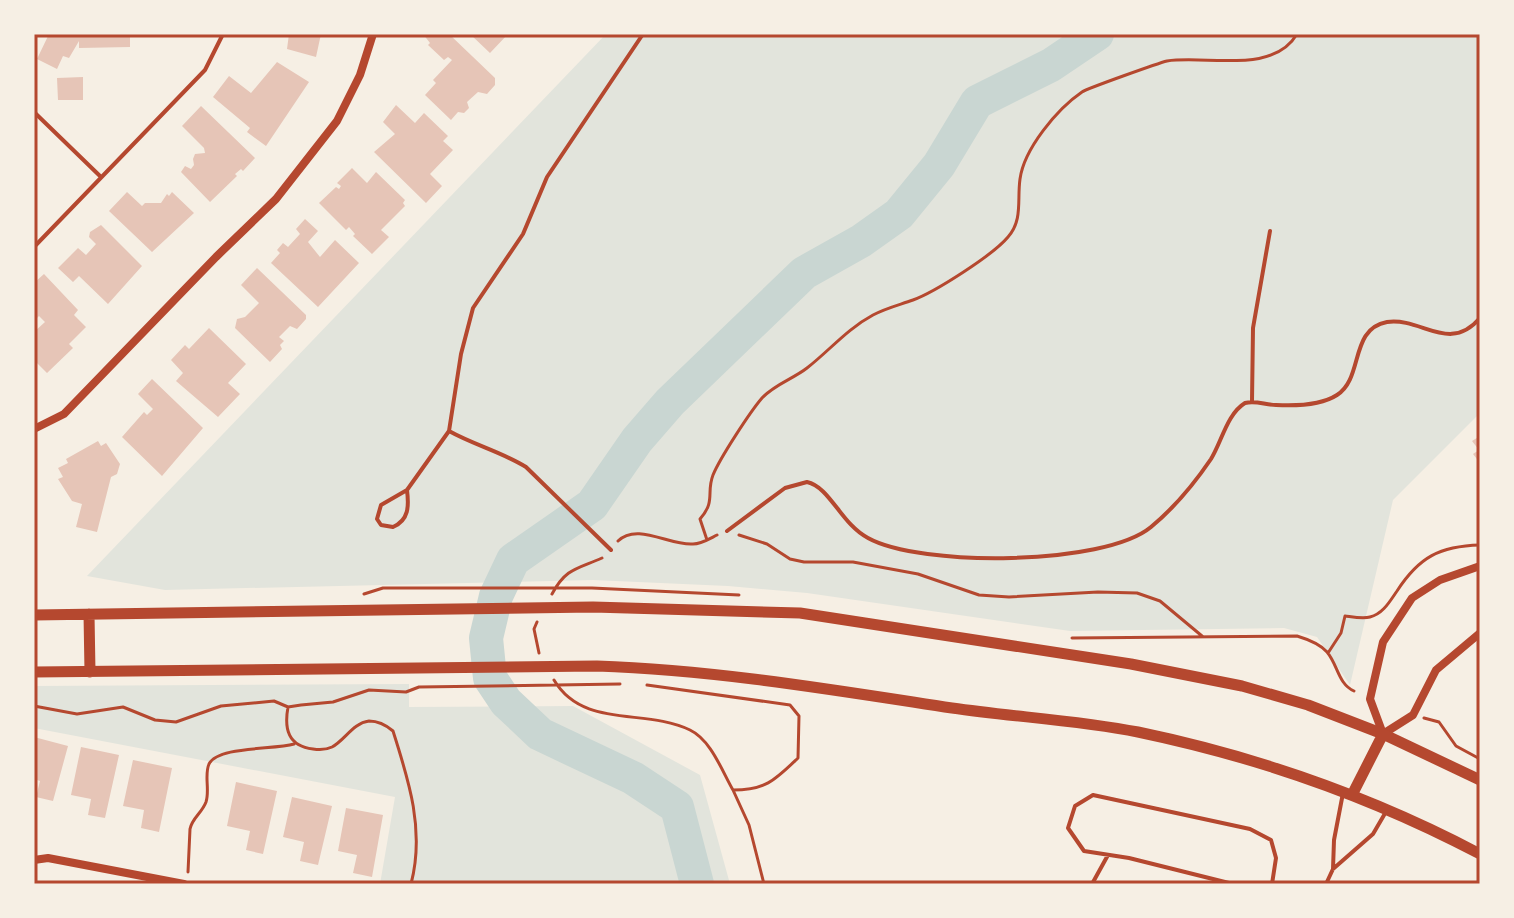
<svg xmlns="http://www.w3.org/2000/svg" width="1514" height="918" font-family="'Roboto Condensed',sans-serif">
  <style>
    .green { fill: #e2e4dc }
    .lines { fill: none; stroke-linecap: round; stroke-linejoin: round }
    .river { stroke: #c9d6d2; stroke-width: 34 }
    .building { fill: #e6c5b7 }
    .path { stroke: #b5482f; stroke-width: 3 }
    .service { stroke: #b5482f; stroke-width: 4 }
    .minor { stroke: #b5482f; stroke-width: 8 }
    .secondary { stroke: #b5482f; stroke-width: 11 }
    .neatline { fill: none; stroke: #b5482f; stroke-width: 3 }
  </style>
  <rect width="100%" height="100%" fill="#f6efe4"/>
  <path class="green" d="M606,34h874v379l-87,87 -43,185 -33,-48 -33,-9 -214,3 -263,-38 -79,-7 -135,-6 -428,10 -78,-14z
    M409,684v23l164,-1 127,69 30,109h-350l15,-87 -361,-69v-42z"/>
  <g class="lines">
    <path class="river" d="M697,884l-20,-77 -44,-29 -93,-44 -34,-32 -16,-24 -4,-40 10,-42 17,-36 79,-55 45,-65 33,-38 134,-129 57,-32 38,-27 40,-49 38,-63 74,-37 46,-31"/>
  </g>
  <path class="building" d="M49,34h81v13l-51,1v-7l-10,17 -6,-2 -6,13 -20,-10z
    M289,34h32l-5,23 -29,-8z
    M423,34h26l46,44v7l-8,9 -9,-2 -11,10 2,6 -5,5 -6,-1 -7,8 -26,-25 11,-12 -3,-3 19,-20 -4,-3 -4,3 -16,-15 2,-2z
    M470,34h38l-18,19z
    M277,62l32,20 -43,64 -19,-14 3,-4 -37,-31 16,-21 22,17z
    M83,77v23h-25l-1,-22z
    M396,105l19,18 9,-10 24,23 -5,5 10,9 -23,24 12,12 -16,17 -52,-51 21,-18 -12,-12z
    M201,106l54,52 -12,13 -2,-2 -6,5 2,2 -27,26 -29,-30 4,-6 6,3 3,-4 -1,-6 2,-5 10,-1 -1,-5 -22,-22z
    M352,168l15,15 9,-11 29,28 -2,3 2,3 -24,24 8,7 -17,17 -19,-18 2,-2 -6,-7 -3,3 -27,-27 17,-16 3,2 2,-3 -4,-3z
    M127,192l15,14 3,-3h16l6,-9 2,2 3,-4 22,21 -42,39 -43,-41z
    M305,219l13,12 -10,11 12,15 15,-17 24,23 -41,44 -47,-44 9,-10 -3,-3 6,-7 5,4 12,-13 -4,-5z
    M101,225l41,41 -34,38 -29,-28 -6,6 -15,-14 20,-20 8,7 10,-11 -7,-7 1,-5z
    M257,268l49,47v4l-9,10 -7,-3 -11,11 5,4 -4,4 2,4 -12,13 -35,-34 2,-9 8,-2 14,-14 -18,-18z
    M44,274l34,36 -4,5 12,12 -17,17 4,4 -26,25 -13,-13v-28l11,-10 -6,-6 -3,3 -2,-2v-34z
    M209,328l37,36 -18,19 12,11 -22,23 -42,-36 7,-8 -12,-13 14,-15 4,4z
    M152,379l51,49 -41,48 -40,-39 22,-25 3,3 6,-6 -15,-15z
    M1480,436v27l-7,-9 6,-4 -7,-9z
    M98,441l3,5 5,-3 14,21 -3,10 -6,3 -14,55 -21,-5 6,-23 -10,-3 -14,-22 5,-2 -5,-9 10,-5 -2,-4z
    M34,737l34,9 -15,55 -17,-4 4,-16 -6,-2z
    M81,747l38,8 -14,63 -17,-3 3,-16 -20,-4z
    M133,760l39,8 -13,64 -18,-4 3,-18 -21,-4z
    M236,782l41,9 -14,63 -17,-4 4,-19 -23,-5z
    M292,797l40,9 -14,59 -18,-4 4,-19 -21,-5z
    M346,808l37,7 -11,62 -19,-4 4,-18 -19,-4z"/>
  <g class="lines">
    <path class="path" d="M739,535l28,9 23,15 14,3h49l65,12 61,21 30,2 89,-5 39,1 23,8 42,35
      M707,540l-7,-21c16,-18 6,-26 13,-44 7,-17 37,-63 49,-77 13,-14 31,-19 45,-30 23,-18 40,-39 66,-53 13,-7 26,-10 40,-15 22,-8 80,-45 95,-63 15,-17 9,-37 12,-58 4,-30 37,-70 62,-87 6,-4 77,-29 85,-31 40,-6 106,14 130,-27
      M618,541c19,-19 52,5 75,3 8,0 16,-5 24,-9
      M364,594l19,-6h209l147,7
      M552,594c14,-26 25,-25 50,-36
      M537,622l-3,7 5,24
      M1072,638l225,-2c10,3 23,8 30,16 11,13 11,32 27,39
      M1328,653l13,-20 4,-17c8,1 18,3 25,1 13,-3 20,-16 27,-26 22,-34 43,-45 83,-46
      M554,680c29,49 91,28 136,50 21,10 32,41 43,60 33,0 42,-10 65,-32l1,-42 -9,-11 -143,-20
      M34,706l43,8 46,-7 32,13 21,2 45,-16 53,-5 14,6 13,-2 32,-3 36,-12 37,2 13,-5 201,-3
      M288,707c-4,22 0,39 25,42 7,1 13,1 19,-2 13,-7 21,-24 37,-26 9,0 17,4 24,10 16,50 32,100 18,153
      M1424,718l15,4 17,24 24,13
      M733,790l16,35 15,59
      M188,872l2,-43c2,-11 12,-16 16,-27 4,-12 -2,-27 3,-38 9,-18 65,-14 85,-20"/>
    <path class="service" d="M34,112l67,65
      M34,247l171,-177 18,-36
      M1252,401l1,-73 17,-97
      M407,490c2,16 2,30 -14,37l-12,-2 -4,-6 4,-14 26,-15 42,-59
      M727,531l58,-43 22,-6c23,5 34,42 61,56 52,29 236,28 283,-11 23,-19 43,-43 60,-68 11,-18 16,-45 34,-56 11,-3 20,2 31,2 19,1 44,1 61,-10 27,-17 12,-66 50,-73 35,-5 62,32 93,-4
      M611,550l-85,-83c-24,-15 -52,-22 -77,-36l12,-77 12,-46 50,-74 24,-57 96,-143
      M1333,869l1,-29 9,-47
      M1092,884l16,-29
      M1233,884l-104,-26 -45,-7 -16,-23 7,-22 18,-11 157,34 21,11 5,18 -4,26
      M1326,884l7,-15 40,-35 14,-24"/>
    <path class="minor" d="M34,429l30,-15 152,-157 60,-58 61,-78 23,-46 13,-41
      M1480,566l-40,14 -28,18 -29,44 -13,57 13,35 30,-19 23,-45 44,-37
      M34,860l14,-2 136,26"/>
    <path class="secondary" d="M89,614l1,58
      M34,615l559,-8 207,6 331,51 111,22 66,19 75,29 97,46
      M34,672l563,-6c119,4 237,24 355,42 62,9 125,12 186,24 120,25 234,65 342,122
      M1352,795l31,-61"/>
  </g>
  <rect width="1514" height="918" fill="none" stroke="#f6efe4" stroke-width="72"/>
  <rect x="36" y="36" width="1442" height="846" class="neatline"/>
</svg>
